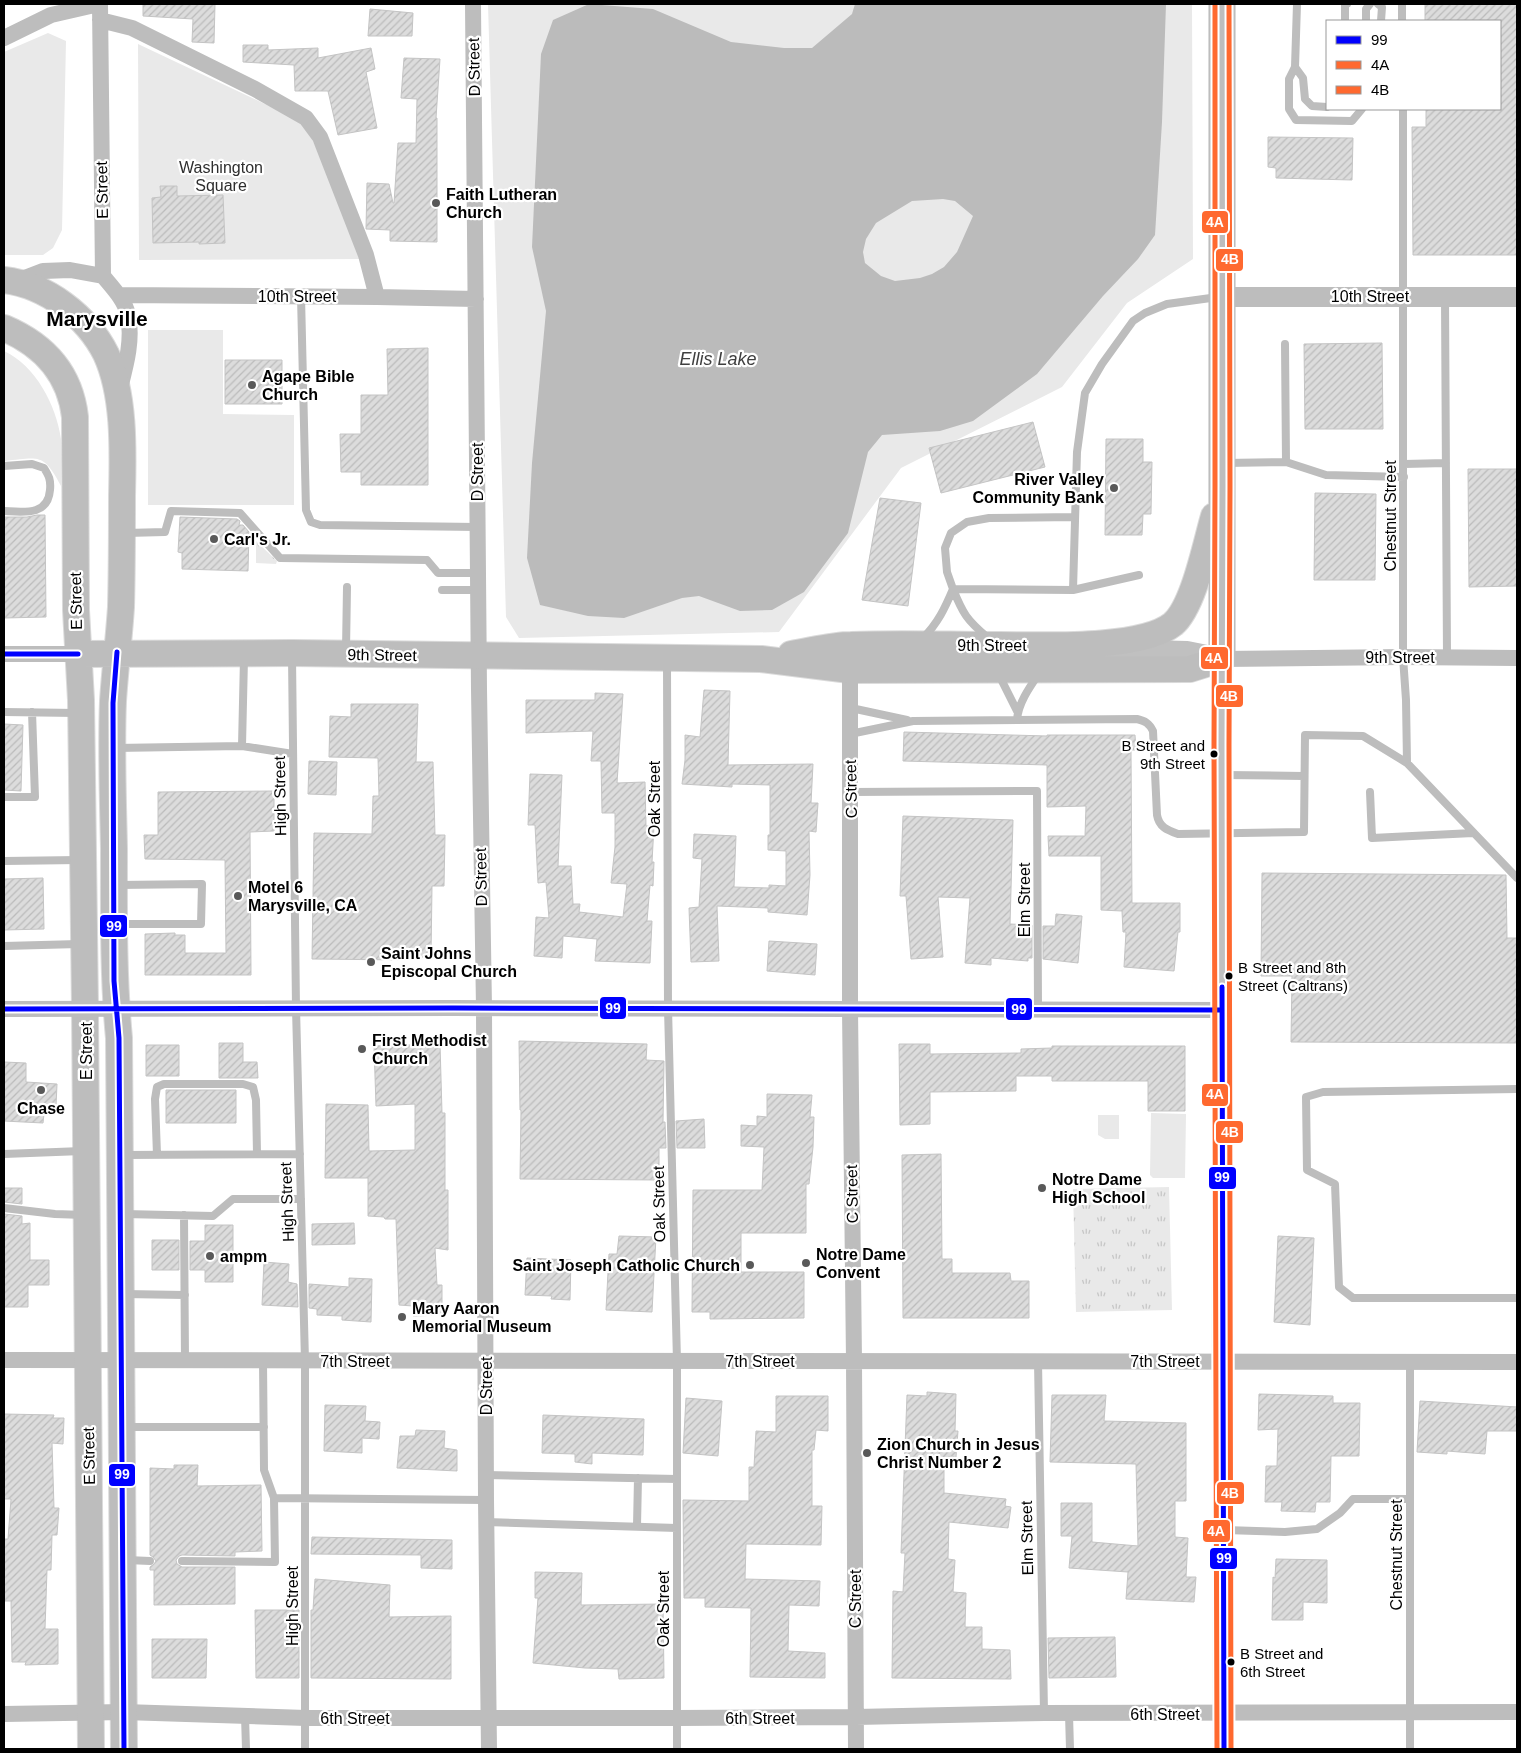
<svg xmlns="http://www.w3.org/2000/svg" width="1521" height="1753" font-family="Arial,sans-serif">
  <style>
    .grass { fill: url(#grass-tufts) }
    .park { fill: #e9e9e9 }
    .water { fill: #bbb; fill-rule: evenodd }
    .building { fill: url(#building-hatch); stroke: #c4c4c4 }
    .lines { fill: none; stroke-linecap: round; stroke-linejoin: round }
    .trunk-casing { stroke: #dbdbdb; stroke-width: 28 }
    .service { stroke: #bdbdbd; stroke-width: 8 }
    .minor { stroke: #bdbdbd; stroke-width: 16 }
    .tertiary { stroke: #bdbdbd; stroke-width: 20 }
    .secondary { stroke: #c0c0c0; stroke-width: 22 }
    .trunk { stroke: #bdbdbd; stroke-width: 26 }
    .bus-1-casing { stroke: #fff; stroke-width: 9 }
    .bus-2-casing { stroke: #fff; stroke-width: 9 }
    .bus-3-casing { stroke: #fff; stroke-width: 9 }
    .bus-1 { stroke: #00f; stroke-width: 5 }
    .bus-2 { stroke: #ff692f; stroke-width: 5 }
    .bus-3 { stroke: #ff692f; stroke-width: 5 }
    .poi-dot { fill: #595959; stroke: #fff; stroke-width: 2 }
    .bus-dot { fill: #000; stroke: #fff; stroke-width: 2 }
    .labels { text-anchor: middle; dominant-baseline: central; stroke-width: 4.5; stroke-linejoin: round; paint-order: stroke }
    .bus-label { font-size: 15px; fill: #000; stroke: #fff; text-anchor: start }
    .street-label { font-size: 16px; fill: #000; stroke: #fff }
    .park-label { font-size: 16px; fill: #2e2e2e; stroke: #fff }
    .poi-label { font-size: 16px; font-weight: bold; fill: #000; stroke: #fff; text-anchor: start }
    .water-label { font-size: 18px; font-style: italic; fill: #3f3f3f; stroke: #fff }
    .district-label { font-size: 21px; font-weight: bold; fill: #000; stroke: #fff }
    .line-badge { stroke: #fff; stroke-width: 2 }
    .badge-label { font-size: 14px; text-anchor: middle; font-weight: bold; fill: #fff }
  </style>
  <defs>
    <pattern id="grass-tufts" width="24" height="20" patternUnits="userSpaceOnUse" patternTransform="scale(1.25)"><rect width="24" height="20" fill="#e9e9e9"/><path d="M3 7l-1-3M5 7V3M7 7l1-3M15 17l-1-3M17 17v-4M19 17l1-3" fill="none" stroke="#c6c6c6"/></pattern>
    <pattern id="building-hatch" width="6" height="6" patternUnits="userSpaceOnUse" patternTransform="scale(1.25)"><rect width="6" height="6" fill="#dcdcdc"/><path d="M-1 1l2-2M0 6l6-6M5 7l2-2" fill="none" stroke="#bbb"/></pattern>
  </defs>
  <rect width="100%" height="100%" fill="#fff"/>
  <path class="grass" d="M256,541l21,20 -1,3 -20,-1z
    M1169,1187l3,123 -96,2 -3,-123z"/>
  <path class="park" d="M488,4h704l1,255 -66,44 -65,84 -161,81 -122,164 -260,6 -13,-21z
    M48,33l18,8 -4,189 -9,18 -10,7h-39v-203z
    M138,44l167,79 46,103 12,33 -224,1z
    M148,330h75v84l71,1v90h-146z
    M4,351c32,15 52,54 57,88 2,15 0,32 0,47 -18,-34 -22,-28 -57,-25z
    M1151,1113l35,1 -1,64h-32l-3,-3z
    M1098,1115h21v24h-14l-7,-4z"/>
  <path class="water" d="M589,4l64,5 78,33 53,6h28l40,-34 3,-10h311l-4,118 -7,113 -17,24 -35,37 -66,78 -64,47 -33,10 -58,4 -14,17 -20,81 -44,59 -32,18 -32,1 -41,-15 -17,2 -58,20 -36,-2 -48,-11 -13,-47 5,-95 14,-152 -14,-64 9,-193 12,-34zM943,199l12,2 18,15 -16,36 -13,15 -12,7 -12,4 -25,3 -14,-5 -16,-13 -2,-11 3,-13 10,-16 36,-22z"/>
  <path class="building" d="M143,4h72l-1,39 -22,-1 1,-23 -50,-3z
    M1425,4h92v251h-104l-1,-128h14v-18h74v-88h-75z
    M370,9l43,4 -1,23h-44z
    M243,45h25v5l50,-2v10l53,-10 4,21 -9,3 11,56 -39,7 -10,-44h-33l-1,-26 -51,-3z
    M404,58l36,1 -4,59h1v124l-47,-1v-11l-24,-1 1,-46 22,1 4,19h1l4,-60h18l1,-44 -16,-1z
    M1268,137l85,1 -1,42 -76,-2v-10l-8,-1z
    M160,186h17v10l46,-1 2,48 -26,1v-2l-46,1 -1,-45 9,-1z
    M1382,343l1,86h-78l-1,-85z
    M428,348v137h-67v-13h-20l-1,-38h21v-39h27l-1,-46z
    M225,360h57v44h-57z
    M1033,422l12,45 -104,26 -12,-45z
    M1106,439h37v23h9l-1,52h-8l-1,21h-37z
    M1468,469h49v117l-48,1z
    M1315,493l61,1 -1,86h-61z
    M880,498l41,5 -13,103 -46,-6z
    M37,515h8l1,102 -42,1v-101h23z
    M180,517l57,2 3,2 -1,4h4l6,7 -1,39 -66,-2v-16l-4,-1z
    M704,690l26,1 -2,74 85,-1 -2,39h7l-2,29 -7,-1 1,44 -3,40 -39,-3v-4l-51,-2 2,55 -28,1 -2,-54 10,-1 3,-48 -9,-1 1,-24 42,2 -2,51 35,1v-3l17,1v-35l-18,-1v-15h2v-50l-38,-1v3l-50,-3 3,-24v-25l15,2z
    M595,693l28,1 -6,89 28,-1 1,44h8l-2,36h2l-1,24 -3,-1 -3,36h5l-2,42 -55,-2 2,-22 -34,-3 -1,22 -28,-2 2,-39 13,1 -3,-36 -8,1 -3,-58h-7l2,-51 32,1 -4,91h13l2,38h7l-1,8 44,5 4,-33 -16,-1 4,-36v-34h-13l-1,-52h-10l2,-30 -67,2v-33h69z
    M351,704h67l-2,58h17l2,73h10l-1,51h-12l-1,71h-25v3l-94,-1 2,-126 58,1 1,-38h6l-1,-38 -49,-1 1,-41 21,1z
    M4,724l19,1 -2,66 -17,-1z
    M904,732l143,4v-1h88l1,15h-5l1,153h48v29h-2l-4,39 -50,-4 2,-35h-3l-1,-21 -21,-1v-54h-52l-1,-20h37l1,-30 -39,1v-42l-144,-4z
    M309,761l28,1 -1,33 -28,-1z
    M274,791v40l-24,1 1,143h-106v-41l30,-1v2h10v18h41l-1,-93 -80,-1 -1,-24h14v-43z
    M903,816l110,4 -3,104 22,1v33h-4v3l-37,-3v7l-26,-2 5,-65 -32,-1 5,60 -32,2 -5,-63h-6z
    M1262,873l244,2 1,63h10v105l-226,-1 1,-66h-31z
    M43,878l1,51 -40,1v-51z
    M1056,914l26,2 -4,47 -35,-4v-33h12z
    M769,941l48,3 -2,31 -48,-4z
    M519,1041l128,3 -1,16 18,1 -1,61h2l1,26h-7v32l-139,-1 1,-69h-1z
    M219,1043h24v19h14l1,16h-39z
    M440,1044l2,69h3v77h3v60l-13,-2 2,37h5v30l-29,1v-10l-14,-1 -3,-86h-11l-1,-2 -16,-1v-38h-43l1,-74 42,1 1,46 46,-1v-46l-39,2 -2,-60z
    M899,1044h31v10l91,-1v-4l31,-1v-2h133v65h-37v-30h-96v-5h-36v15l-86,1v32l-30,1z
    M146,1045h33v31h-33z
    M4,1062l22,1v19l31,2 -1,22 -11,-1 -2,18 -39,-2z
    M166,1090h70v33h-70z
    M767,1094l45,1 -2,22h4l-1,30 -4,37h-3v49h-65v39h63v46l-94,1v-7h-18l1,-122h69l2,-43 -23,-1v-21l16,1v-10l10,1z
    M704,1119l1,29h-28l-1,-27z
    M941,1154l1,105h10v14h58l1,8h18v37h-126l-1,-163z
    M4,1188h18v16l-18,-2z
    M4,1214l18,2v8l8,-1v37h19v25h-21v22h-24z
    M354,1223l1,21 -43,1v-21z
    M205,1225h28v57h-28v-12h-15v-29h15z
    M619,1236l37,1 -4,75 -46,-2 3,-56h8z
    M1278,1236l36,2 -4,87 -36,-3z
    M152,1240h27v30h-27z
    M527,1258l44,2 -1,40 -19,-1 1,-3 -27,-1z
    M264,1262l25,2 -1,18 9,2 1,23 -36,-2z
    M349,1278l23,1 -1,43 -29,-2v-4l-25,-1v-6l-8,-1v-24l40,3z
    M927,1392l29,2 -1,37h3l-2,26h-12v36l62,6 -1,7 6,1 -3,21 -59,-6 -1,37 7,1 -2,32 13,1 -1,34h17v22l28,1 1,29 -119,-1 1,-87 10,1 2,-39h-4l6,-158 20,1z
    M1259,1394l74,2v7h27l-1,53h-28l-1,46h-14l-1,10 -34,-1 1,-9h-17l1,-36h11l1,-37 -20,1z
    M1052,1395h54l-2,26 82,2v78h-11v36l13,1 -2,39h10l-2,25 -68,-3 2,-27 -59,-4 3,-32h-11v-33h31v39l46,4 -2,-82 -86,-2z
    M776,1396h52v35l-12,-1 -2,20h-2v56h10l-1,39 -75,-1 -1,35 75,2 -1,25 -30,-1 -1,46 37,2v25l-75,-1 1,-69 -46,-1v-9h-21l-1,-98 66,1v-34h5l2,-36 20,1z
    M686,1398l36,3 -4,55 -35,-3z
    M1420,1401l97,6v24h-30l-2,23 -38,-3v3l-30,-2z
    M325,1405l41,1 -1,15 15,1 -1,17 -17,-1v15l-38,-2z
    M4,1414l50,1 -1,3h11l-1,26 -11,-1 2,65h5l-2,27h-5l-1,35h-4l-2,59h13v35l-33,1 1,-3h-14l-1,-61h-7v-62h4l3,-40h-7z
    M543,1415l101,4 -1,36 -51,-2v11l-17,-2v-8l-33,-1z
    M416,1430l29,1 -1,17 13,2v21l-60,-3 3,-32h15z
    M174,1465h24l-1,21 64,-1 1,66 -27,1v4l-53,-1 -3,1 -3,4 1,4 5,3h53v37l-81,1v-35h-4v-3l4,-3 2,-3 -3,-4 -3,-2v-87l24,1z
    M312,1537l140,3v29l-31,-1v-13l-110,-1z
    M1276,1559l51,1v43l-24,-1v18h-31l1,-43 2,1z
    M535,1572l47,1 -1,32 82,-1 1,74 -45,1 -1,-10 -33,-1 -52,-5 5,-65h-3z
    M315,1579l75,6 -1,32 62,-1v63l-140,-1v-68h2z
    M255,1610h44v68h-43z
    M1115,1637l1,40 -67,1 -1,-40z
    M152,1639h55l-1,39h-54z"/>
  <g class="lines">
    <g class="trunk-casing">
      <path id="trunk" d="M4,280c42,5 83,36 102,74 19,41 17,98 16,142 0,37 0,74 -1,111 -2,31 -6,63 -8,94 -2,49 0,99 1,148 0,63 -1,126 5,189l5,711
        M4,328c40,17 66,45 71,89l1,193 5,90 4,308 6,741
        M78,654l214,-1 469,6 89,11 340,-1 32,-10v-655
        M791,654c20,-3 40,-9 60,-9 49,-2 99,0 148,0 41,0 142,5 174,-21 21,-18 33,-81 41,-108"/>
    </g>
    <path class="service" d="M1297,4l-2,63 -6,12v30l7,11 56,1 10,-12
      M1378,4l4,3 -1,14
      M1402,4v17
      M1345,21v-16l2,-1
      M1366,21v-12l4,-5
      M1295,67l8,11 2,21 7,7 15,1
      M1403,109v548l3,43 1,63 110,115
      M301,296l5,214 5,12 9,3 157,2
      M1445,299l2,358
      M1285,344l1,118
      M1225,463l61,-1 40,13 78,2
      M1404,464l42,-1
      M4,466l28,-2 12,4c5,8 7,12 6,22 -2,26 -26,22 -46,21
      M1075,517l-86,1 -22,4 -16,11 -6,15 2,24 6,17 120,1 4,-138 8,-59 17,-29 31,-43 12,-8 22,-9 51,-7
      M126,533l39,-1 6,-21 69,2 40,45 147,2 11,13h40
      M953,589c10,25 14,31 34,48
      M442,590h36
      M1073,590l66,-15
      M923,638c15,-15 22,-30 30,-49
      M346,650l1,-63
      M292,656l4,352 9,353v388
      M667,661l1,347 9,353v388
      M999,675l19,38
      M851,708l56,12
      M4,712l73,1
      M1017,720c1,-16 12,-32 21,-45
      M850,734l63,-13 224,-2c8,2 12,4 16,12l4,84c2,12 10,15 21,19l126,-2 1,-97 58,1 44,27
      M242,746l2,-88
      M115,748l127,-2 51,8
      M1224,775l80,1
      M851,792l186,-1 1,218
      M1370,792l2,46 101,-5
      M4,797h31l-3,-85
      M4,861l75,-1
      M118,885l84,-1 -1,40h-83
      M4,946l75,-2
      M1517,1089l-194,3 -17,5 1,73 28,14 4,103 14,11h164
      M4,1154l78,-3
      M124,1155l176,-1
      M157,1155l-2,-56 2,-12 7,-3h79l10,3 3,13 1,54
      M4,1208l51,6 29,1
      M124,1214l89,2 20,-17h68
      M184,1215l1,145
      M124,1294l61,1
      M1038,1361l6,352
      M1410,1362v387
      M126,1427h138
      M486,1475l191,4
      M274,1498l212,2
      M486,1522l191,6
      M637,1526l1,-48
      M1225,1530l60,2 32,-3 23,-16 13,-14h57
      M127,1560l23,1
      M182,1561l93,1 -1,-64 -10,-28 -1,-109
      M1069,1714l1,35
      M245,1716l1,33"/>
    <path class="minor" d="M100,4l3,272c9,11 22,24 25,39 5,25 -2,50 -8,73
      M473,4l6,685 5,319 2,492 3,249
      M100,20l32,8 123,61 51,29 14,19 46,118 11,42
      M4,38l47,-23 48,-11
      M17,281l26,-10 27,-1 33,6
      M119,295l258,2 99,2
      M4,654h74
      M1222,659l181,-2 114,1
      M850,670v339l4,352 2,388
      M4,1009l449,-1 769,2
      M4,1360l1513,2
      M4,1714l120,-2 182,6h371l179,-1 188,-4 473,-1"/>
    <path class="tertiary" d="M1222,297h295"/>
    <path class="secondary" d="M1111,650l76,2 35,7 -1,86 3,1004"/>
    <use href="#trunk" class="trunk"/>
    <g class="bus-1-casing">
      <path id="bus-1" d="M117,652l-4,51 1,278 5,57 5,711
        M4,654h74
        M1222,987l2,762
        M4,1009l449,-1 769,2"/>
    </g>
    <g class="bus-2-casing">
      <path id="bus-2" d="M1215,4v482l-1,259 3,1004"/>
    </g>
    <g class="bus-3-casing">
      <path id="bus-3" d="M1229,4l1,482 -1,259 2,1004"/>
    </g>
    <use href="#bus-1" class="bus-1"/>
    <use href="#bus-2" class="bus-2"/>
    <use href="#bus-3" class="bus-3"/>
  </g>
  <g class="poi-dot">
    <circle cx="436" cy="203" r="5"/>
    <circle cx="252" cy="385" r="5"/>
    <circle cx="1114" cy="488" r="5"/>
    <circle cx="214" cy="539" r="5"/>
    <circle cx="238" cy="896" r="5"/>
    <circle cx="371" cy="962" r="5"/>
    <circle cx="362" cy="1049" r="5"/>
    <circle cx="41" cy="1090" r="5"/>
    <circle cx="1042" cy="1188" r="5"/>
    <circle cx="210" cy="1256" r="5"/>
    <circle cx="806" cy="1263" r="5"/>
    <circle cx="750" cy="1265" r="5"/>
    <circle cx="402" cy="1317" r="5"/>
    <circle cx="867" cy="1453" r="5"/>
  </g>
  <g class="bus-dot">
    <circle cx="1214" cy="754" r="4.5"/>
    <circle cx="1229" cy="976" r="4.5"/>
    <circle cx="1231" cy="1662" r="4.5"/>
  </g>
  <g class="labels">
    <g class="bus-label">
      <text x="1205" y="745" text-anchor="end">B Street and<tspan x="1205" dy="18">9th Street</tspan></text>
      <text x="1238" y="967">B Street and 8th<tspan x="1238" dy="18">Street (Caltrans)</tspan></text>
      <text x="1240" y="1653">B Street and<tspan x="1240" dy="18">6th Street</tspan></text>
    </g>
    <g class="street-label">
      <text transform="translate(474 67) rotate(-91)">D Street</text>
      <text transform="translate(102 190) rotate(-91)">E Street</text>
      <text x="297" y="296">10th Street</text>
      <text x="1370" y="296">10th Street</text>
      <text transform="translate(477 472) rotate(-90)">D Street</text>
      <text transform="translate(1390 516) rotate(-90)">Chestnut Street</text>
      <text transform="translate(76 601) rotate(-91)">E Street</text>
      <text x="992" y="645">9th Street</text>
      <text transform="translate(382 655) rotate(1)">9th Street</text>
      <text x="1400" y="657">9th Street</text>
      <text transform="translate(851 789) rotate(-91)">C Street</text>
      <text transform="translate(280 796) rotate(-91)">High Street</text>
      <text transform="translate(654 799) rotate(-90)">Oak Street</text>
      <text transform="translate(481 877) rotate(-91)">D Street</text>
      <text transform="translate(1024 900) rotate(-90)">Elm Street</text>
      <text transform="translate(86 1051) rotate(-90)">E Street</text>
      <text transform="translate(852 1194) rotate(-91)">C Street</text>
      <text transform="translate(287 1202) rotate(-92)">High Street</text>
      <text transform="translate(659 1204) rotate(-91)">Oak Street</text>
      <text x="355" y="1361">7th Street</text>
      <text x="760" y="1361">7th Street</text>
      <text x="1165" y="1361">7th Street</text>
      <text transform="translate(486 1386) rotate(-90)">D Street</text>
      <text transform="translate(89 1456) rotate(-91)">E Street</text>
      <text transform="translate(1027 1538) rotate(-91)">Elm Street</text>
      <text transform="translate(1396 1555) rotate(-90)">Chestnut Street</text>
      <text transform="translate(855 1599) rotate(-90)">C Street</text>
      <text transform="translate(292 1606) rotate(-90)">High Street</text>
      <text transform="translate(663 1609) rotate(-90)">Oak Street</text>
      <text x="1165" y="1714">6th Street</text>
      <text x="355" y="1718">6th Street</text>
      <text x="760" y="1718">6th Street</text>
    </g>
    <g class="park-label">
      <text x="221" y="167">Washington<tspan x="221" dy="18">Square</tspan></text>
    </g>
    <g class="poi-label">
      <text x="446" y="194">Faith Lutheran<tspan x="446" dy="18">Church</tspan></text>
      <text x="262" y="376">Agape Bible<tspan x="262" dy="18">Church</tspan></text>
      <text x="1104" y="479" text-anchor="end">River Valley<tspan x="1104" dy="18">Community Bank</tspan></text>
      <text x="224" y="539">Carl's Jr.</text>
      <text x="248" y="887">Motel 6<tspan x="248" dy="18">Marysville, CA</tspan></text>
      <text x="381" y="953">Saint Johns<tspan x="381" dy="18">Episcopal Church</tspan></text>
      <text x="372" y="1040">First Methodist<tspan x="372" dy="18">Church</tspan></text>
      <text x="41" y="1108" text-anchor="middle">Chase</text>
      <text x="1052" y="1179">Notre Dame<tspan x="1052" dy="18">High School</tspan></text>
      <text x="816" y="1254">Notre Dame<tspan x="816" dy="18">Convent</tspan></text>
      <text x="220" y="1256">ampm</text>
      <text x="740" y="1265" text-anchor="end">Saint Joseph Catholic Church</text>
      <text x="412" y="1308">Mary Aaron<tspan x="412" dy="18">Memorial Museum</tspan></text>
      <text x="877" y="1444">Zion Church in Jesus<tspan x="877" dy="18">Christ Number 2</tspan></text>
    </g>
    <g class="water-label">
      <text x="718" y="359">Ellis Lake</text>
    </g>
    <g class="district-label">
      <text x="97" y="318">Marysville</text>
    </g>
  </g>
  <g class="line-badge">
    <rect x="1201" y="210" width="28" height="24" rx="5" fill="#ff692f"/>
    <rect x="1215" y="248" width="29" height="24" rx="5" fill="#ff692f"/>
    <rect x="1200" y="646" width="29" height="24" rx="5" fill="#ff692f"/>
    <rect x="1215" y="684" width="29" height="24" rx="5" fill="#ff692f"/>
    <rect x="99" y="914" width="29" height="24" rx="5" fill="#00f"/>
    <rect x="599" y="996" width="28" height="24" rx="5" fill="#00f"/>
    <rect x="1005" y="997" width="28" height="24" rx="5" fill="#00f"/>
    <rect x="1201" y="1083" width="28" height="24" rx="5" fill="#ff692f"/>
    <rect x="1215" y="1120" width="29" height="24" rx="5" fill="#ff692f"/>
    <rect x="1208" y="1166" width="29" height="24" rx="5" fill="#00f"/>
    <rect x="108" y="1463" width="28" height="24" rx="5" fill="#00f"/>
    <rect x="1216" y="1481" width="29" height="24" rx="5" fill="#ff692f"/>
    <rect x="1202" y="1519" width="29" height="24" rx="5" fill="#ff692f"/>
    <rect x="1209" y="1547" width="29" height="23" rx="5" fill="#00f"/>
  </g>
  <g class="badge-label">
    <text x="1215" y="227">4A</text>
    <text x="1230" y="264">4B</text>
    <text x="1214" y="663">4A</text>
    <text x="1229" y="701">4B</text>
    <text x="114" y="931">99</text>
    <text x="613" y="1013">99</text>
    <text x="1019" y="1014">99</text>
    <text x="1215" y="1099">4A</text>
    <text x="1230" y="1137">4B</text>
    <text x="1222" y="1182">99</text>
    <text x="122" y="1479">99</text>
    <text x="1230" y="1498">4B</text>
    <text x="1216" y="1536">4A</text>
    <text x="1224" y="1563">99</text>
  </g>
  <rect width="1521" height="1753" fill="none" stroke="#000000" stroke-width="10"/>
  <rect x="1326" y="20" width="175" height="90" fill="#ffffff" stroke="#999999"/>
  <rect x="1336" y="36" width="25" height="8" fill="#0000ff" stroke="#999999"/>
  <text x="1371" y="45" font-size="15" fill="#000000">99</text>
  <rect x="1336" y="61" width="25" height="8" fill="#ff692f" stroke="#999999"/>
  <text x="1371" y="70" font-size="15" fill="#000000">4A</text>
  <rect x="1336" y="86" width="25" height="8" fill="#ff692f" stroke="#999999"/>
  <text x="1371" y="95" font-size="15" fill="#000000">4B</text>
</svg>
